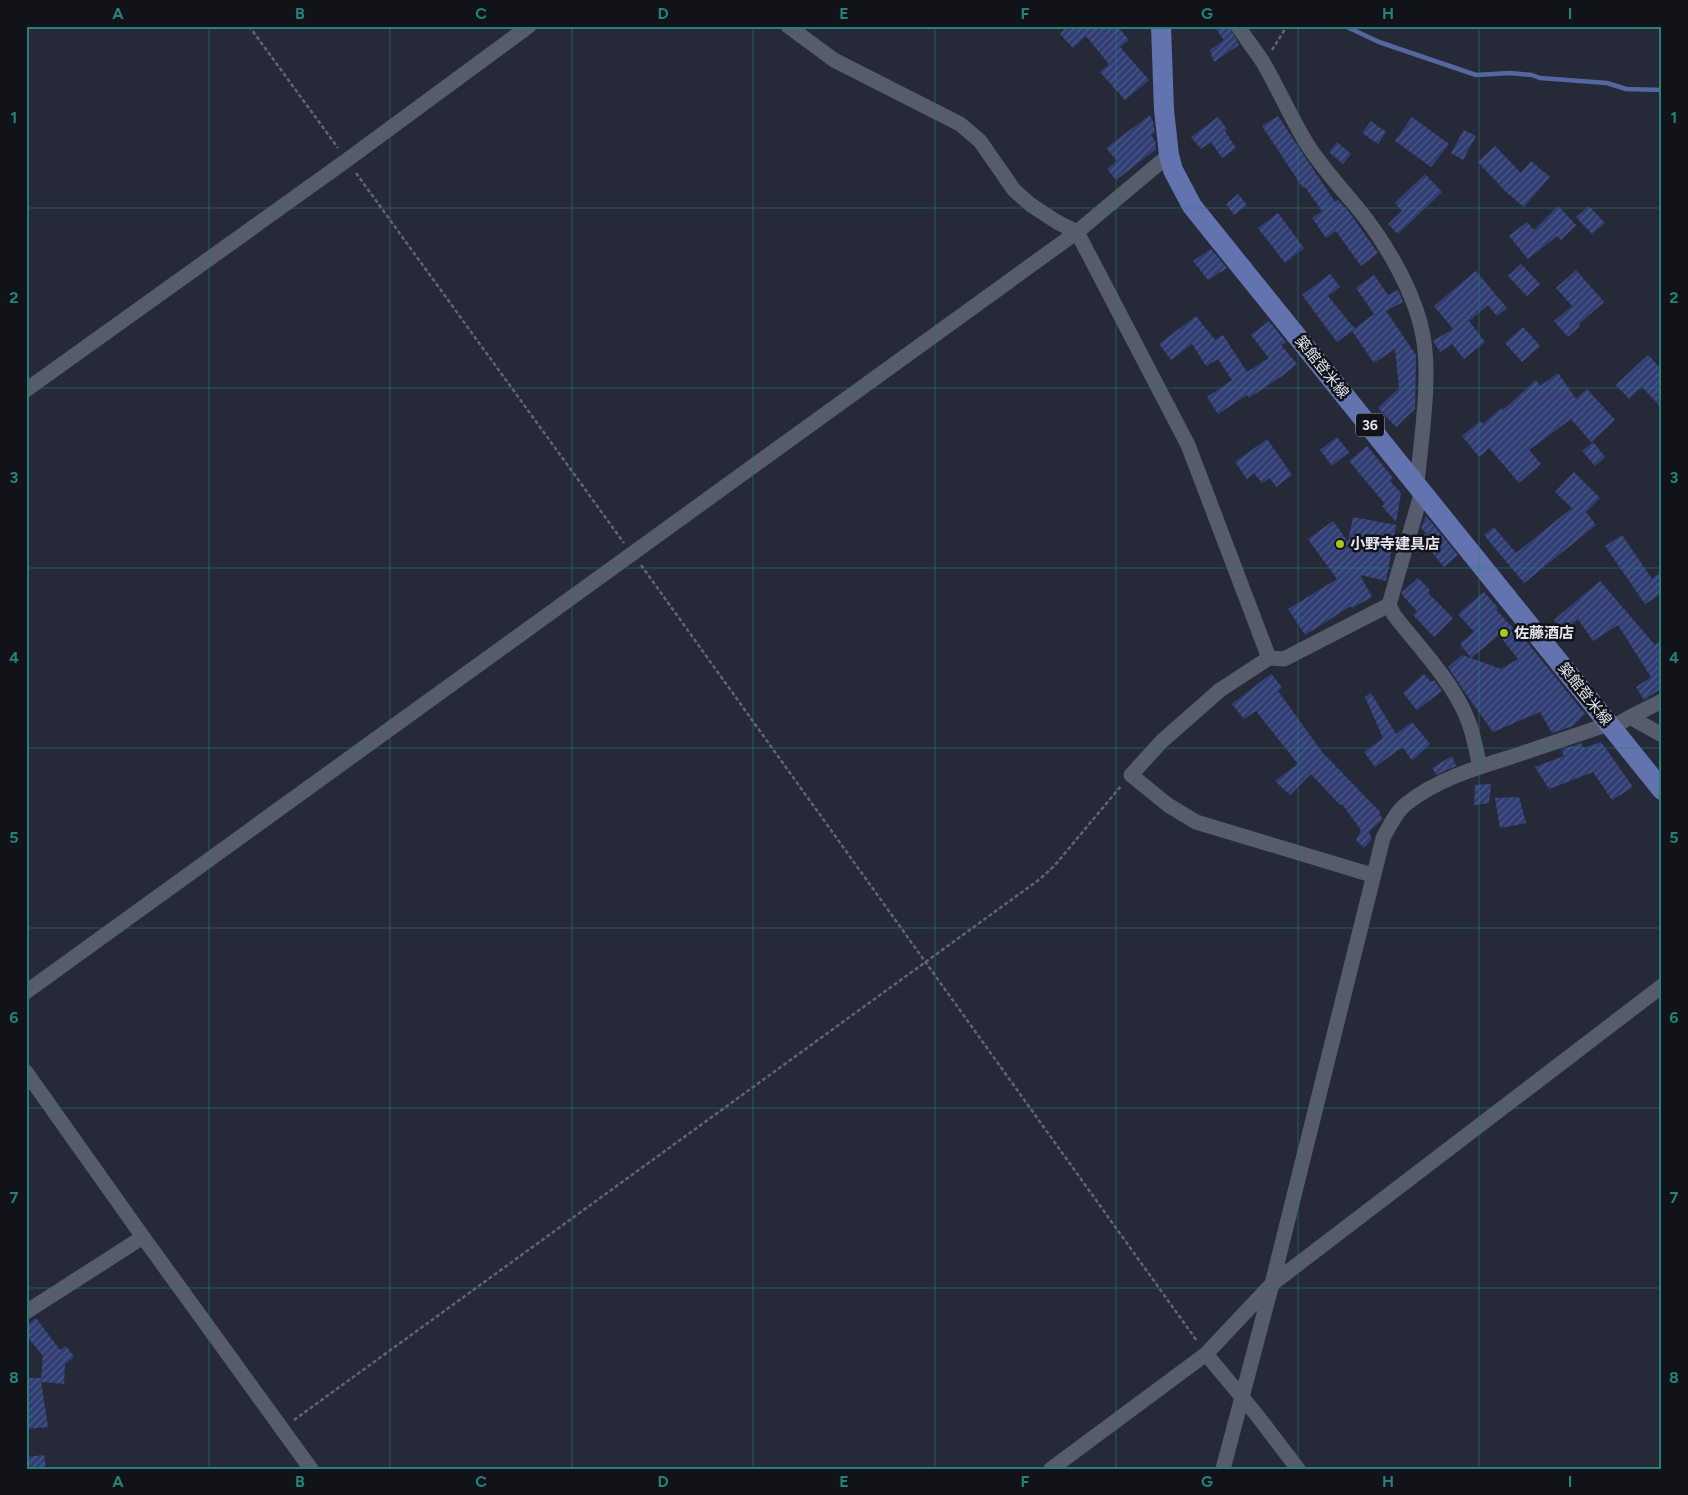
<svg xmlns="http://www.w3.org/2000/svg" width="1688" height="1495" font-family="Figtree,'Noto Sans JP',sans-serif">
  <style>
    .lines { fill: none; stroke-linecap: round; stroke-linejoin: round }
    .stream { stroke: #5567a0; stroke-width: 4.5 }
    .building { fill: url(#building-hatch) }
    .path { stroke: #616571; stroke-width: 2.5; stroke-dasharray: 4 2.5; stroke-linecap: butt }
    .minor { stroke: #565c6b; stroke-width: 15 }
    .major { stroke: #6273b0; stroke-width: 20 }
    .grid { fill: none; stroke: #24817b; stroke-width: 1; stroke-opacity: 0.55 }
    .poi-dot { fill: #a9c71b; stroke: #111319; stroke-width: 2 }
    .labels { text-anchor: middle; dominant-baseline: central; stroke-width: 5; stroke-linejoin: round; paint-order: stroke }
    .shield { fill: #111319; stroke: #a3a6ae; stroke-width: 1 }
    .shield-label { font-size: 14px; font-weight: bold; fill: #e2e5ee }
    .street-label { font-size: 15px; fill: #e2e5ee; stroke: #111319 }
    .poi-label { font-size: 15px; font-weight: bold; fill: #e2e5ee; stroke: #111319; text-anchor: start }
    .neatline { fill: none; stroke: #24817b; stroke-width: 2 }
    .grid-label { font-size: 16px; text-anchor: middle; font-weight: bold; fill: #24817b }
  </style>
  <defs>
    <pattern id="building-hatch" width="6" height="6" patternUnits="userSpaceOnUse" patternTransform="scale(1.25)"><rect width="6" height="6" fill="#303e74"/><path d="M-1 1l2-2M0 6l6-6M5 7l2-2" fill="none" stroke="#4e5a88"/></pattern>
  </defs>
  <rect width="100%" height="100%" fill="#262a38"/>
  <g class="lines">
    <path class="stream" d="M1345,26l34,16 97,33 34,-2 22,2 8,3 67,5 19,6 36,1"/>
  </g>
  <path class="building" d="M1068,26h49l12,14 -9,7 29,33 -24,20 -25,-28 9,-8 -23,-28 -13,12 -13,-14z
    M1214,26h15l10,19 -25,17 -4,-12 14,-10z
    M1150,115l3,7 2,10 -4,3 4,6 1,8 -40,31 -9,-11 10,-8 -11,-13z
    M1278,116l57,86 3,-2 11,12 29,41 -17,13 -25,-35 -10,7 -14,-20 10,-7 -17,-24 -2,1 -41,-62z
    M1218,117l9,12 -2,2 11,17 -14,10 -11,-16 -10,7 -10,-12z
    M1412,117l37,27 -18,23 -36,-26z
    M1371,121l15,11 -8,12 -16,-11z
    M1464,130l12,6 -13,24 -12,-7z
    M1337,142l14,12 -8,10 -14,-12z
    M1495,146l26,27 10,-12 19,16 -26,30 -19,-16 -27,-29z
    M1425,174l17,18 -44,42 -10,-10 14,-13 -7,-8z
    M1238,194l9,11 -13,10 -8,-11z
    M1558,206l18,19 -15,15 -4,-4 -29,23 -19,-23 18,-14 7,8z
    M1589,206l16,17 -13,11 -16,-17z
    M1278,213l26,35 -19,15 -27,-35z
    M1211,249l16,19 -19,12 -15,-19z
    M1521,264l19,20 -13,12 -19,-20z
    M1576,270l28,32 -25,22 1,2 -12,11 -14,-16 18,-15 -16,-18z
    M1476,271l31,37 -10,8 -9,-11 -19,16 16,21 -21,17 -12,-15 -12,8 -7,-11 20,-12 -19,-23z
    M1330,274l10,13 -12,9 27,33 -18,13 -35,-47z
    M1374,275l14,20 10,-5 5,12 -17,9 30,44 -1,54 -19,18 -18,-19 21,-20 -4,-39 -21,14 -22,-32 22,-17 -18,-26z
    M1196,316l19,24 8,-5 24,37 22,-14 -18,-23 18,-14 17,21 -5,3 16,19 -15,12 -33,22 -2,-3 -29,19 -11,-17 25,-17 -14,-21 -12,7 -14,-22 -21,16 -12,-16z
    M1523,327l17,19 -18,16 -17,-19z
    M1648,355l14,15v38l-20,-21 -13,12 -13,-14z
    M1558,373l18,26 11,-10 28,31 -24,22 -20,-23 -42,31 12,14 -22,19 -30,-35 -10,9 -17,-21 18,-15 3,3 18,-16 2,2 33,-30 4,6z
    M1337,437l12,15 -17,14 -12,-16z
    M1267,439l25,36 -16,12 -6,-9 -8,5 -8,-10 -7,6 -12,-17z
    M1593,442l12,15 -10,9 -13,-15z
    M1367,446l26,32 -3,3 11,12 -5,29 -14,-16 3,-2 -36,-43z
    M1574,472l26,26 -14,14 10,13 -72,58 -40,-48 10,-8 22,26 56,-45 -17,-16z
    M1426,516l32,39 -14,12 -24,-29 6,-5 -5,-5z
    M1353,517l43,8 -10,56 -26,-6 12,22 -20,11 -1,-2 -46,29 -17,-26 49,-30 -29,-40 25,-18 15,21z
    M1622,535l30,44 10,-8v22l-17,11 -40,-58z
    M1418,578l12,12 -2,3 25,25 -19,19 -21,-22 4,-4 -15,-16v-3z
    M1600,581l55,64 7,-6v53l-3,-2 -15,10 -8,-13 15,-10 -33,-52 -25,16 -15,-22 -15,13 -9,-12z
    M1484,592l14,16 -2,2 17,18 2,-1 70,87 -12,12 -21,7 -12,-21 -47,20 -27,-38 -18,-27 14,-12 39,14 17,-10 -19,-24 -28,23 -11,-14 14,-12 -16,-18z
    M1271,674l11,13 -4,4 45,62 58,60 -2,2 4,4 -14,13 3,7 -8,9 -8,-8 5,-10 -19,-26 -2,1 -29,-31 -21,21 -15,-14 23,-17 -42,-53 -12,8 -12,-15z
    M1424,674l7,8 3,-2 8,11 -25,19 -14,-17z
    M1371,693l25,41 16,-12 18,22 -18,17 -9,-14 -28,20 -11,-15 19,-14 -18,-41z
    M1601,742l32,45 -21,13 -19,-28 -44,17 -14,-22 29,-11 -3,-6 20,-7 3,5z
    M1452,756l4,10 -20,9 -4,-7z
    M1491,784l-2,19 -15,2 1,-20z
    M1519,797l7,26 -26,5 -5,-30z
    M36,1318l24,32 6,-4 8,11 -9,7 -1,20 -23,-2 7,45 -22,2v-51h15v2l2,-24 -17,-21v-9z
    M44,1455l2,14h-20v-12z"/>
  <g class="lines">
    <path class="path" d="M249,26l89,122
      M1272,50l15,-24
      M356,173l268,370
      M641,565l556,776
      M294,1420l746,-541 15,-14 66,-79"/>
    <path class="minor" d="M788,26l46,34 126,64 20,17 34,49 17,15 26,17 20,10 111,213 81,213 -49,32 -58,51 -31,34 37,30 28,17 176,53
      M1238,26c8,13 18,25 26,38 15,26 27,54 43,80 14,22 32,42 49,62 29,35 59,86 67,130 8,42 -2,104 -6,148
      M26,390l321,-230 182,-134
      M1389,605l5,10c24,31 59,67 73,103 7,16 9,33 13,49
      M1269,658l15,1 105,-54 33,-114
      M1630,717l32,18
      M1612,728l18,-11 32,-16
      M26,992l1051,-760 92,-77
      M26,1072l117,165 168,232
      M26,1312l117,-75
      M1206,1354l50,60 42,55
      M1051,1469l155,-115 66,-70 390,-298
      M1223,1469l49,-185 111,-446c6,-11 13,-26 23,-34 30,-24 69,-36 105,-47 32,-11 65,-22 98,-33"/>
    <path class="major" d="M1161,26l3,84 5,45 4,15 19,36 470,584"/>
  </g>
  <path class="grid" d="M209,26v1443M390,26v1443M572,26v1443M753,26v1443M935,26v1443M1116,26v1443M1298,26v1443M1479,26v1443M26,208h1636M26,388h1636M26,568h1636M26,748h1636M26,928h1636M26,1108h1636M26,1288h1636"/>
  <g class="poi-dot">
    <circle cx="1340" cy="544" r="5"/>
    <circle cx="1504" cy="633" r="5"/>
  </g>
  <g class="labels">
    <rect class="shield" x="1356" y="413.5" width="28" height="23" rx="4"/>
    <g class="shield-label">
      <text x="1370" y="425">36</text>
    </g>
    <g class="street-label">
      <text transform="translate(1322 367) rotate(51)">築館登米線</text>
      <text transform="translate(1585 694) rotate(51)">築館登米線</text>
    </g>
    <g class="poi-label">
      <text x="1350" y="544">小野寺建具店</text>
      <text x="1514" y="633">佐藤酒店</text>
    </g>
  </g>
  <rect width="1688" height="1495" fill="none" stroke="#111319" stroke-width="55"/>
  <rect x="28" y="28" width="1632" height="1440" class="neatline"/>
  <g class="grid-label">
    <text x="118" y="19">A</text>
    <text x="300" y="19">B</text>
    <text x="481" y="19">C</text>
    <text x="663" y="19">D</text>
    <text x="844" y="19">E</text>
    <text x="1025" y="19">F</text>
    <text x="1207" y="19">G</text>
    <text x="1388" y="19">H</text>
    <text x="1570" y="19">I</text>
    <text x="14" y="123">1</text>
    <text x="1674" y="123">1</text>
    <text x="14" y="303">2</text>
    <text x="1674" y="303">2</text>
    <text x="14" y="483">3</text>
    <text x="1674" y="483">3</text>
    <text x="14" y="663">4</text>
    <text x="1674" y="663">4</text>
    <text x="14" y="843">5</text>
    <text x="1674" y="843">5</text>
    <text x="14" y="1023">6</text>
    <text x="1674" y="1023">6</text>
    <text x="14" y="1203">7</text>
    <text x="1674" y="1203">7</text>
    <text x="14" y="1383">8</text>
    <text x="1674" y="1383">8</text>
    <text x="118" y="1487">A</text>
    <text x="300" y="1487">B</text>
    <text x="481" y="1487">C</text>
    <text x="663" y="1487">D</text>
    <text x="844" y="1487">E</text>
    <text x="1025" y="1487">F</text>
    <text x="1207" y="1487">G</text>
    <text x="1388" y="1487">H</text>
    <text x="1570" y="1487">I</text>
  </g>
</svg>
